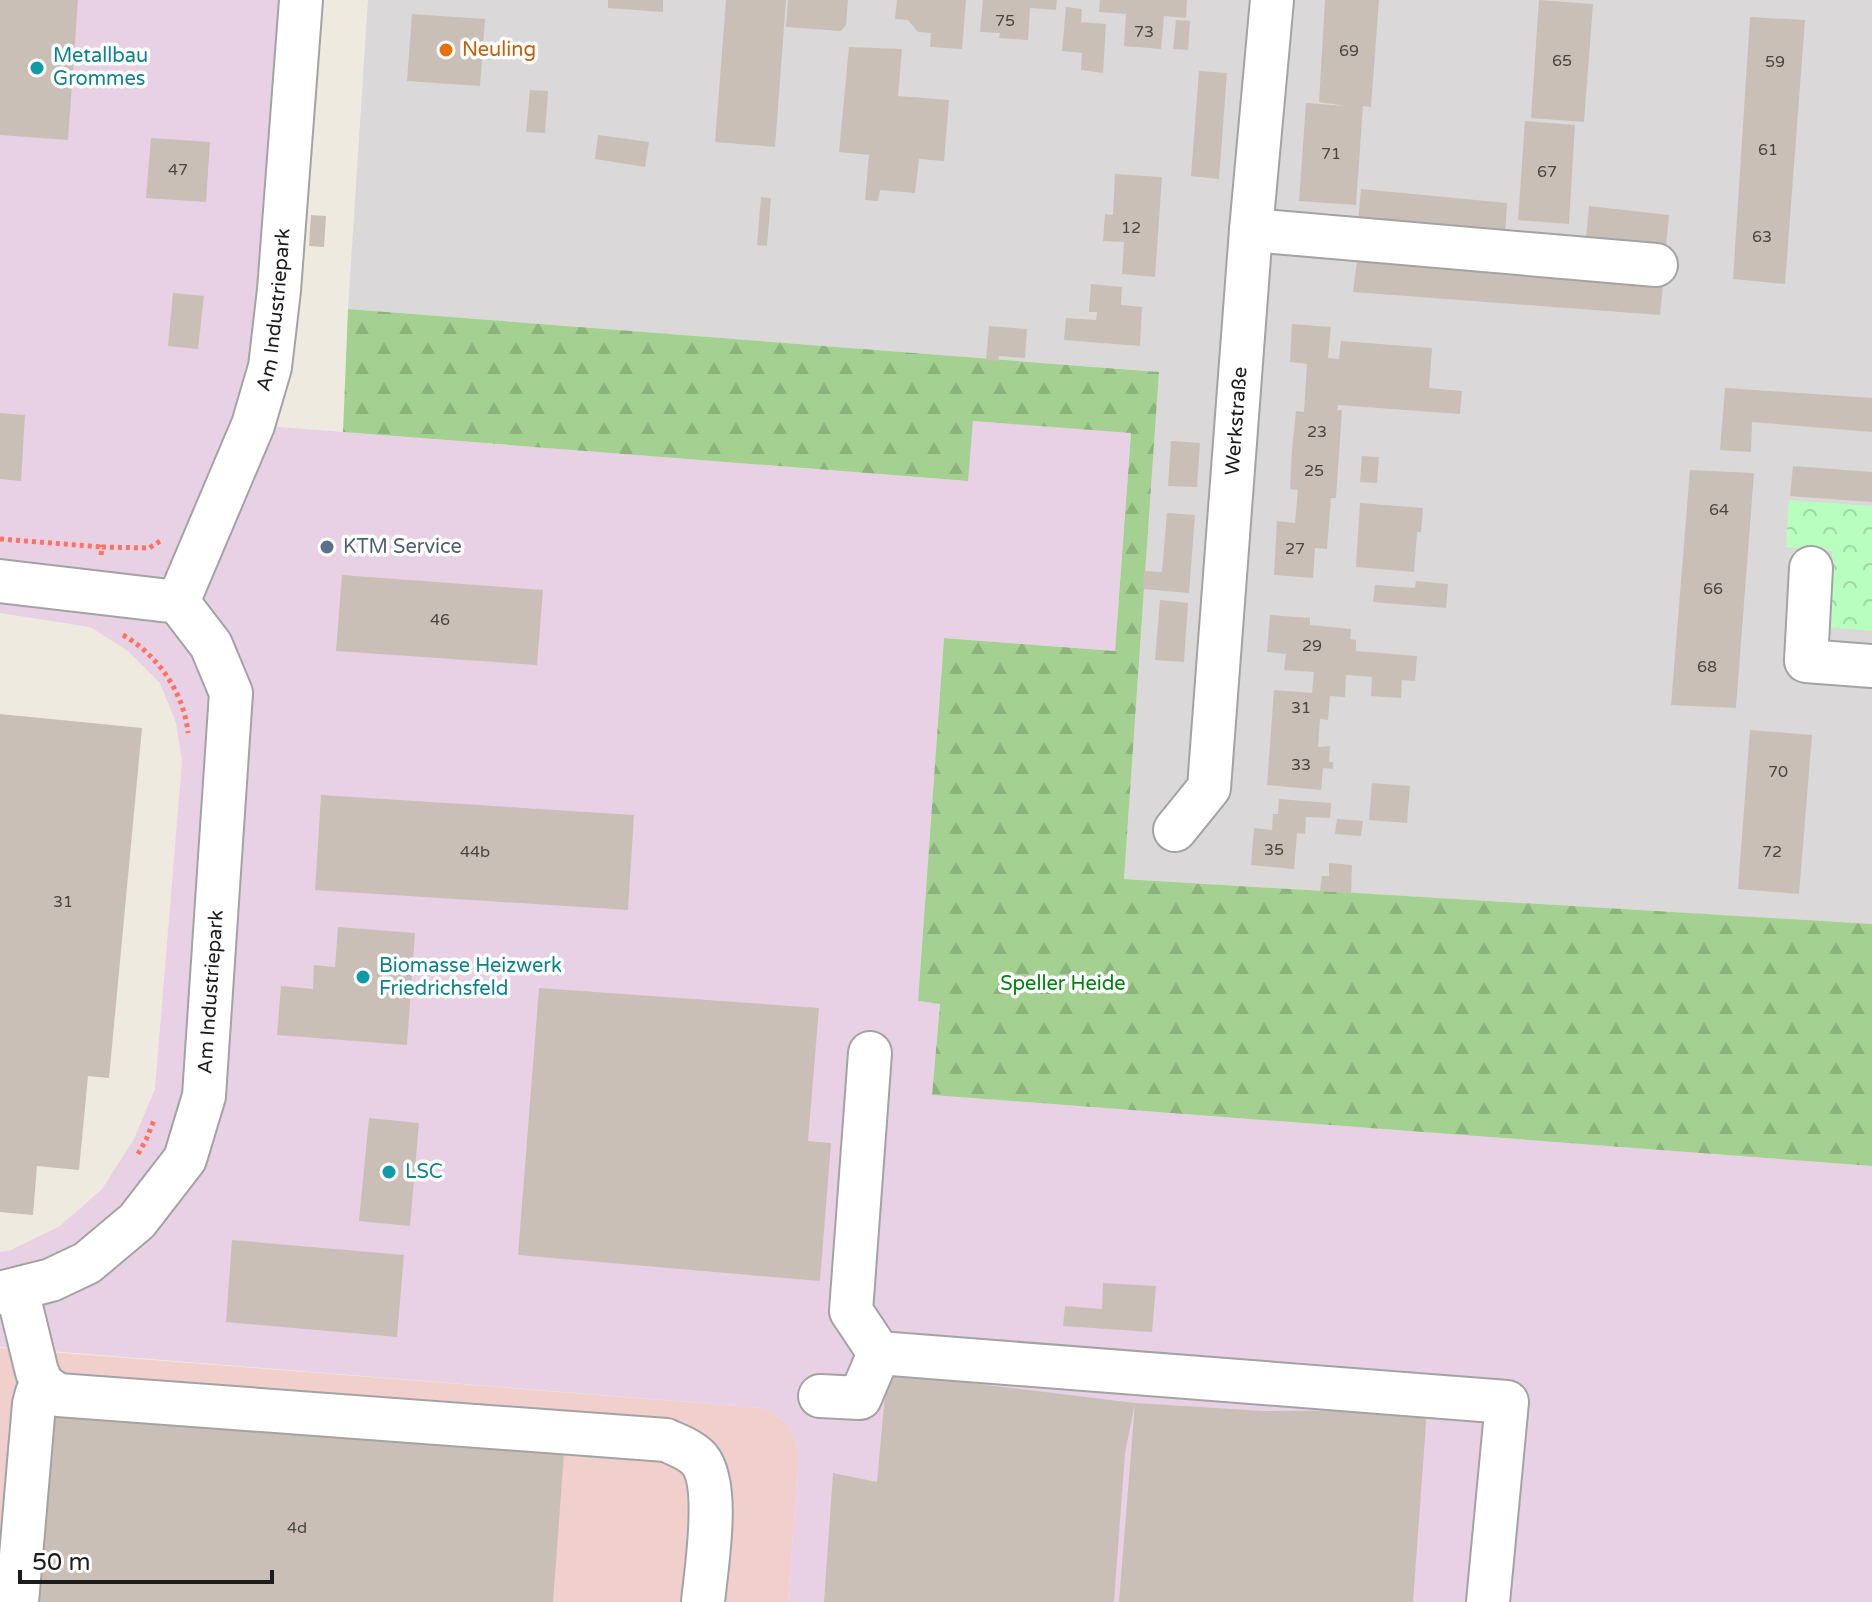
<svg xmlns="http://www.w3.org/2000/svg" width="1872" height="1602" font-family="'Varela Round',sans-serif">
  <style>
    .residential { fill: #dad8d8 }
    .commercial { fill: #f1cfcd }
    .industrial { fill: #e8d1e4 }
    .forest { fill: url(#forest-firs) }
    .park { fill: url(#park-crowns) }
    .building { fill: #cabfb6 }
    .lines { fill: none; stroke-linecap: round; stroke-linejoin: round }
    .minor-casing { stroke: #a3a3a3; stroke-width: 46 }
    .path { stroke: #ff7260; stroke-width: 5; stroke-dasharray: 4 4; stroke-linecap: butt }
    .minor { stroke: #fff; stroke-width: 42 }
    .food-dot { fill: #e8710a; stroke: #fff; stroke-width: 3 }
    .culture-dot { fill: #0f9aa8; stroke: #fff; stroke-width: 3 }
    .service-dot { fill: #5c6f8a; stroke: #fff; stroke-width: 3 }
    .labels { text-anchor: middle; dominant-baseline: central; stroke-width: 7; stroke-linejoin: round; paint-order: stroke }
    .number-label { font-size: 16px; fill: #484542 }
    .food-label { font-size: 20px; fill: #c56008; stroke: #fff; text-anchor: start }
    .culture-label { font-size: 20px; fill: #0d838f; stroke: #fff; text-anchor: start }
    .street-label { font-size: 20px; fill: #1c1c1c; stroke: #fff }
    .service-label { font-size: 20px; fill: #4e5e75; stroke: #fff; text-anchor: start }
    .park-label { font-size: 20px; fill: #03810e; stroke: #fff }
  </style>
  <defs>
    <pattern id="forest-firs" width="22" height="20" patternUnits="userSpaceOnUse" patternTransform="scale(2)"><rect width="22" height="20" fill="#a4d191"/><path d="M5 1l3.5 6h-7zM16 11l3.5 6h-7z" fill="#8db37c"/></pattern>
    <pattern id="park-crowns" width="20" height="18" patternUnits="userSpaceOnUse" patternTransform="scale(2)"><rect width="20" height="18" fill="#b8febe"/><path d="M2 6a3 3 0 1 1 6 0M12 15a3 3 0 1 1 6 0" fill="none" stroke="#9ed9a3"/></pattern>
  </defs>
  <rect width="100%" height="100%" fill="#eeeae0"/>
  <path class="residential" d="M368,0h1504v924l-748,-45 35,-507 -811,-63z"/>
  <path class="commercial" d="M0,1348l763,60 12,6 11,10 8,12 4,14v15l-10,137h-788z"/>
  <path class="industrial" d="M0,0h279l-26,425 714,56 6,-60 158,11 -16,219 -171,-13 -26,363 22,3 -8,91 940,71v436h-1084l10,-137v-15l-4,-14 -8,-12 -11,-10 -12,-6 -763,-61v-95l11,-2 49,-24 42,-37 32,-50 21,-50 27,-328 -6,-38 -16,-40 -32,-32 -38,-24 -90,-14z"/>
  <path class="forest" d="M348,309l811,63 -35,507 748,45v242l-940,-71 8,-91 -22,-3 26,-363 171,13 16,-218 -158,-12 -5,60 -625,-49z"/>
  <path class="park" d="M1789,500l83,6v125l-45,-4 5,-76 -46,-4z"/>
  <path class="building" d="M0,0h78l-10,140 -68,-5z
    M608,0h55v12l-55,-4z
    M726,0h60l-11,147 -60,-5z
    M788,0h60l-2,25 -5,6 -55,-4z
    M897,0h69l-4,49 -32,-2 1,-14 -13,-1 -10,-12 -13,-1z
    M983,0h74l-1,10 -26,-2 -2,32 -29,-2 1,-5 -20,-1z
    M1100,0h87l-1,18 -22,-2 -3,33 -37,-3 2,-32 -27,-2z
    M1325,0h54l-8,107 -8,-1 -7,99 -57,-4 7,-98 40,3 -27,-4z
    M1539,0l54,4 -9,118 -53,-4z
    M1066,7l16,2 -1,13 25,2 -3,49 -22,-3 1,-17 -20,-2z
    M412,14l73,5 -5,67 -73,-5z
    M1750,17l55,3 -20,264 -52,-5z
    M1176,20l14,1 -2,29 -15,-1z
    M849,47l53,2 -4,47 51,4 -5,61 -25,-2 -4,34 -35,-3 -2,11 -13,-1 4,-45 -30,-3z
    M1199,71l28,2 -8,106 -28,-3z
    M530,90l18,1 -3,42 -19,-1z
    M1525,121l50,4 -6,99 -51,-4z
    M598,135l51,7 -4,25 -50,-8z
    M151,138l59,4 -4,60 -60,-4z
    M1115,174l47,3 -7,100 -33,-3 2,-32 -21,-1 2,-27 8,1z
    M1361,189l146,14 -2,33 -147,-14z
    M761,197l10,1 -4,48 -10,-1z
    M1589,206l80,9 -3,31 -80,-8z
    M311,215l15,1 -2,31 -15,-1z
    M1357,261l306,24 -3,30 -307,-23z
    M1091,284l31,3 -1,18 21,2 -2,39 -76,-6 2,-22 30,2 1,-8h-8z
    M173,293l31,3 -6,53 -30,-3z
    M1292,324l39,3 -3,31 11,1 2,-18 91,7 -3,40 33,3 -2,23 -122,-9 -1,5h5l-6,88h-5l-4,51 -12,-1 -2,30 -39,-3 3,-54 18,2 3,-33 -8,-1 2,-39 4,-39 8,1 2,-33 1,-15 -17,-2z
    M989,326l38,3 -2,29 -26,-2 -1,5 -12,-1z
    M1725,388l147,10v34l-120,-10 -1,30 -31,-2z
    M0,413l25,2 -4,66 -21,-2z
    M1171,441l29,2 -3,44 -29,-1z
    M1362,456l17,1 -2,26 -17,-1z
    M1793,466l79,6v30l-82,-6z
    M1690,470l64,3 -18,235 -65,-3z
    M1360,503l63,5 -2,24h-4l-3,40 -58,-5z
    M1167,513l28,2 -6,78 -46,-4 1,-18 18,1z
    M342,575l201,15 -6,75 -201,-14z
    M1416,581l32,3 -2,24 -73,-6 2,-17 40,3z
    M1160,600l28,3 -4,59 -29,-2z
    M1270,615l40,3v7l41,4 -1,10 6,1v11l61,5 -2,25 -13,-1 -1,18 -30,-2 1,-19 -26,-2 -1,22 -15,-1 -2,24 -8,-1 -2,28 12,-1 -1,16h4v7l-10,-1 -2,22 -54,-5 7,-95 38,3 2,-21 -30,-2 2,-16 -19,-2z
    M0,714l142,14 -33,350 -21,-2 -9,94 -42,-4 -4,49 -33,-3z
    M1750,730l62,5 -13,159 -61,-5z
    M1372,783l38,3 -3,37 -38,-3z
    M321,795l313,20 -6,95 -313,-20z
    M1279,799l52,4 -1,15 -24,-1 -1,17 -8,-1 -3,36 -43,-4 3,-37 18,2 1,-16h5z
    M1337,819l26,2 -2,15 -26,-2z
    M1329,863l23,2 -1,28 -31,-2 2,-15h7z
    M338,927l77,6 -8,112 -130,-10 4,-49 32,3 1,-24 21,2z
    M539,988l280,20 -11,133 23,2 -11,138 -302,-26z
    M369,1118l50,5 -9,103 -51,-5z
    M232,1240l172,15 -7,82 -171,-15z
    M1103,1283l53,3 -4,46 -89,-6 2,-20 37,3z
    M887,1373l248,30 129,8 163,-1 -14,192h-294l16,-199 -10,50 -11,149h-290l9,-129 44,9z
    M45,1414l519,40 -11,148h-523z"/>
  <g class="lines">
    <g class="minor-casing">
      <g id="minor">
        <path d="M1251,230l405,35"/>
        <path d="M1811,568l-5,93 66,5"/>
        <path d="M0,581l178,21 33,43 20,48 -27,403 -19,63 -48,62 -50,42 -36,17 -51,13"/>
        <path id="s1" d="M178,602l75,-177 17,-58 9,-77 22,-290"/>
        <path id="s2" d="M1175,830l34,-42 42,-558 21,-230"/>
        <path d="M870,1053l-19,258 28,42"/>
        <path d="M17,1290l20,82 6,13 15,10 608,45c11,5 25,10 33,19 22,26 7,110 4,143"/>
        <path d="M820,1396l40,2 19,-45 628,49 -19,200"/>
        <path d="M17,1602l17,-198 3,-11 6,-8"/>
      </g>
    </g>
    <path class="path" d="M0,539l102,8
      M101,555l1,-8 47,1 13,-8
      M123,635c35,20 61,58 65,98
      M138,1154l8,-14 8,-20"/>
    <use href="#minor" class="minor"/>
  </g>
  <circle class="food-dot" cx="446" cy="50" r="8"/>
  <g class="culture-dot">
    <circle cx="37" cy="68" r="8"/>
    <circle cx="363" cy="977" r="8"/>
    <circle cx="389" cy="1172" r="8"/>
  </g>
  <circle class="service-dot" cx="327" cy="547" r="8"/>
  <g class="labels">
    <g class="number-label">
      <text x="1005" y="21">75</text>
      <text x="1144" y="32">73</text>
      <text x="1349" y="51">69</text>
      <text x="1562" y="61">65</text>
      <text x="1775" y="62">59</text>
      <text x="1768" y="150">61</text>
      <text x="1331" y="154">71</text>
      <text x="178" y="170">47</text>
      <text x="1547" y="172">67</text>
      <text x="1131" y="228">12</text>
      <text x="1762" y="237">63</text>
      <text x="1317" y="432">23</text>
      <text x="1314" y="471">25</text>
      <text x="1719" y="510">64</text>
      <text x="1295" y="549">27</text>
      <text x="1713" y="589">66</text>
      <text x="440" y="620">46</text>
      <text x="1312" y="646">29</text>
      <text x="1707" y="667">68</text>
      <text x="1301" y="708">31</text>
      <text x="1301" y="765">33</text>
      <text x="1778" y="772">70</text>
      <text x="1274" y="850">35</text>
      <text x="475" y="852">44b</text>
      <text x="1772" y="852">72</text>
      <text x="63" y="902">31</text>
      <text x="297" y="1528">4d</text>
    </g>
    <g class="food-label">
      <text x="462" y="50">Neuling</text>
    </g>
    <g class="culture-label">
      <text x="53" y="56">Metallbau<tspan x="53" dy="23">Grommes</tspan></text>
      <text x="379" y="966">Biomasse Heizwerk<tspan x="379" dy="23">Friedrichsfeld</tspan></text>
      <text x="405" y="1172">LSC</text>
    </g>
    <g class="street-label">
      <text stroke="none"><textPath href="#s1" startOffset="310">Am Industriepark</textPath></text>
      <text stroke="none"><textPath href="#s2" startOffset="422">Werkstraße</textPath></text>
      <text transform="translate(211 992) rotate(-86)">Am Industriepark</text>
    </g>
    <g class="service-label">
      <text x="343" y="547">KTM Service</text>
    </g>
    <g class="park-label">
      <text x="1063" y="984">Speller Heide</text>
    </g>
  </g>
  <path d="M20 1570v12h252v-12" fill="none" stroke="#1c1c1c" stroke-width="4"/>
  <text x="32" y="1570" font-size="24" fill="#1c1c1c" stroke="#ffffff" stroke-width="6" paint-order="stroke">50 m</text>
</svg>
